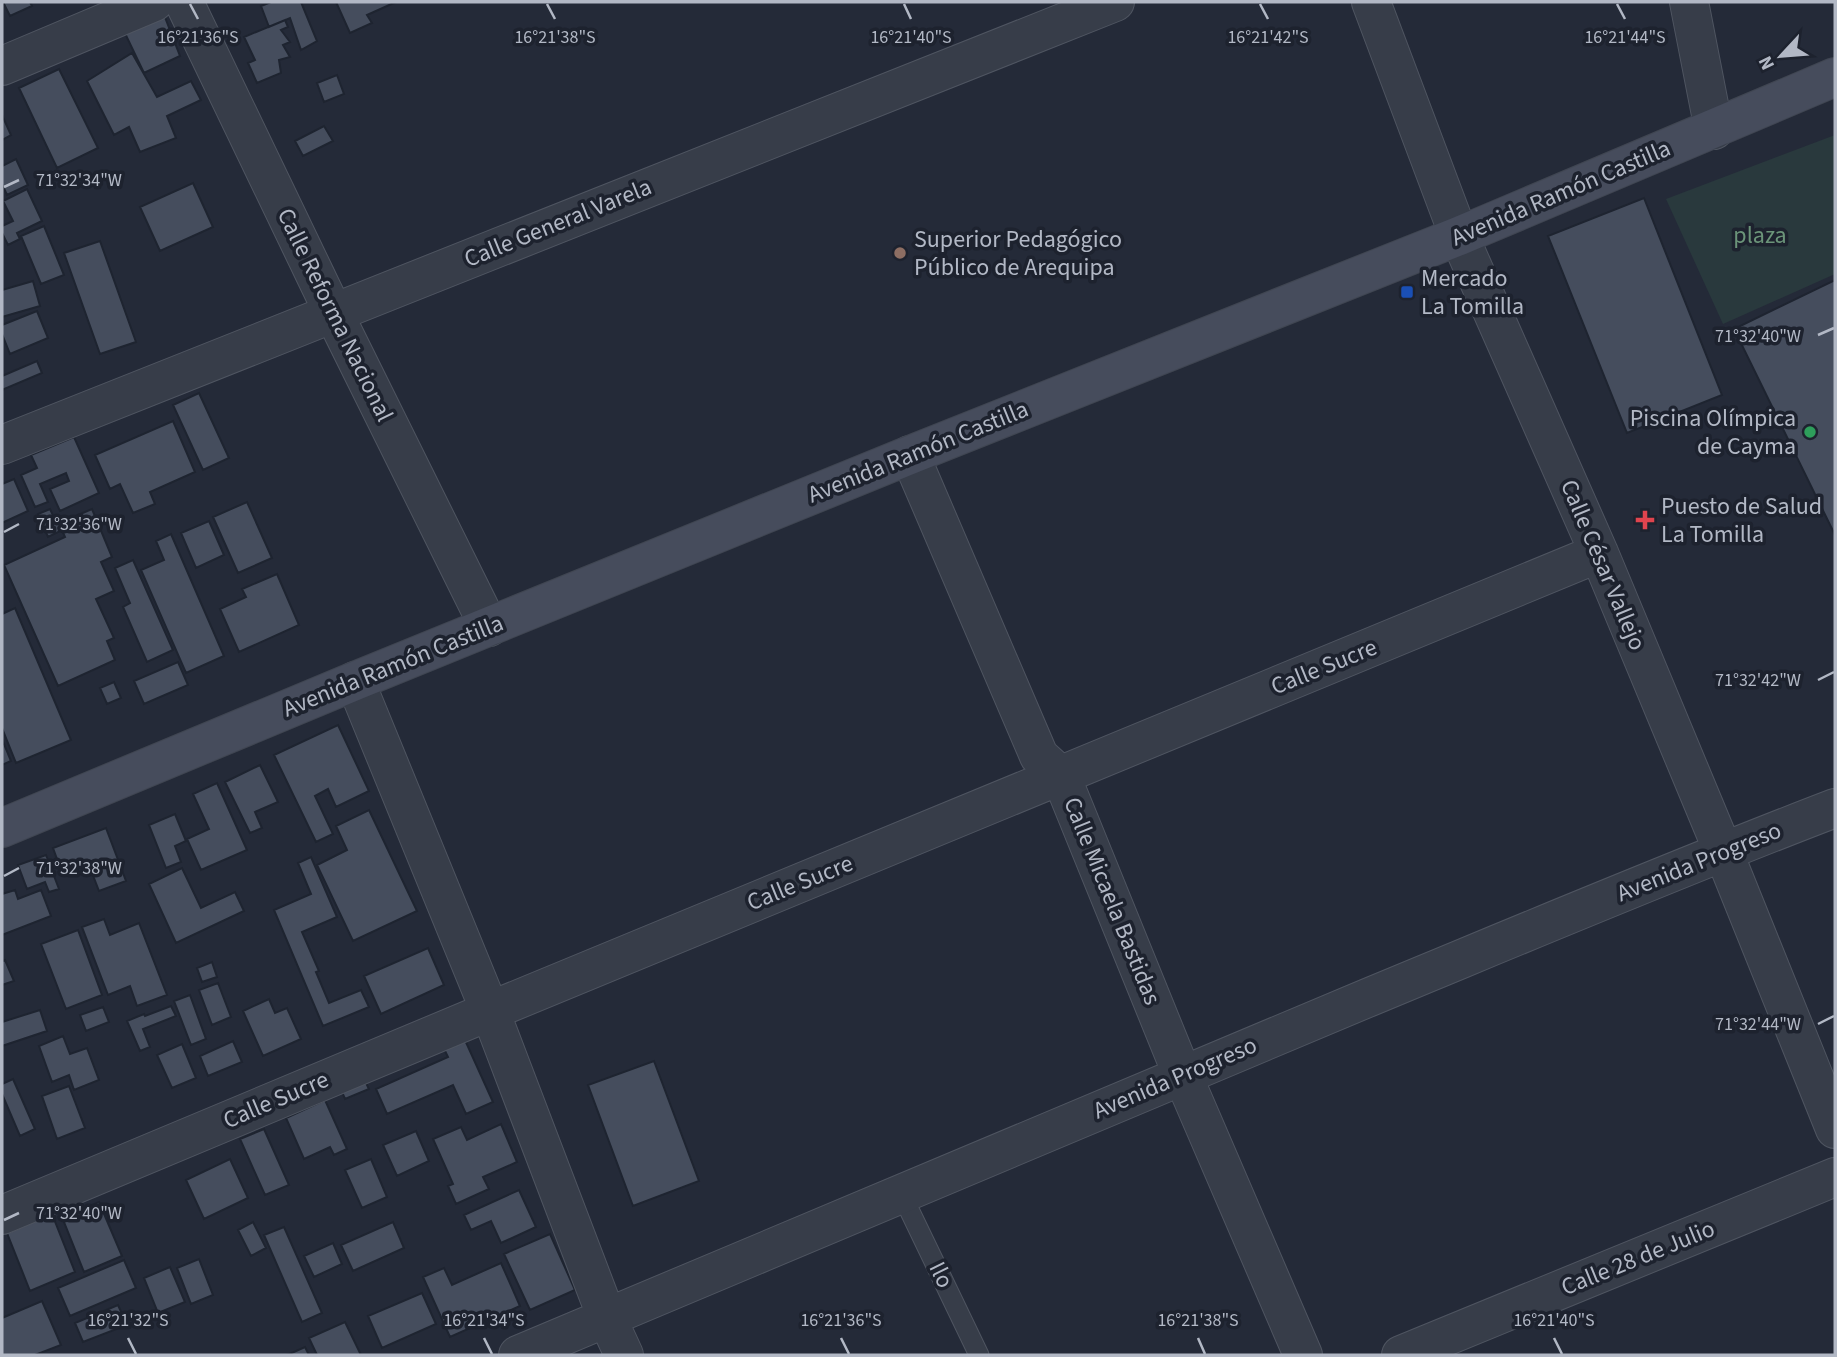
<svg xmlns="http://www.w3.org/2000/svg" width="1837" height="1357" font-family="'Source Sans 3',sans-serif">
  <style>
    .green { fill: #29393d }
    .building { fill: #454d5d; stroke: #1e2430; stroke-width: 2 }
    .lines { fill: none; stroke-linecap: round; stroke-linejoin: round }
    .service-casing { stroke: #4f5561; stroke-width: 21 }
    .minor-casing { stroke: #4f5561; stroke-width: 40 }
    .secondary-casing { stroke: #404652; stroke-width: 40 }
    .service { stroke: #373d49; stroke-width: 19 }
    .minor { stroke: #373d49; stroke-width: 38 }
    .secondary { stroke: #464c5c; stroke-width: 38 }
    .ticks { fill: none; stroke: #b2b8c5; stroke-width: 2.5 }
    .education-dot { fill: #8d6e63; stroke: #1d222e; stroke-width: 2.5 }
    .transit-dot { fill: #1a4fb4; stroke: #1d222e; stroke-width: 2.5 }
    .leisure-dot { fill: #2e9e5b; stroke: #1d222e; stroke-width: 2.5 }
    .health-dot { fill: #e0444e; stroke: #1d222e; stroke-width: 2.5 }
    .labels { text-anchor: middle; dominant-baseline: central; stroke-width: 7; stroke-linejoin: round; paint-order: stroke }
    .street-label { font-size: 24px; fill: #b2b8c5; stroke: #1d222e }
    .park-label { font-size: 24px; fill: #6b9479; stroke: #1d222e }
    .poi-label { font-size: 24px; fill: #b2b8c5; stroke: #1d222e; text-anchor: start }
    .ticks-label { font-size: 18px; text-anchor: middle; fill: #b2b8c5; stroke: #1d222e; stroke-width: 7; stroke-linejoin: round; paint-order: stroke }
  </style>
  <rect width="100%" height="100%" fill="#242a38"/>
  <path class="green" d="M1835,135v139l-112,50 -57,-125z"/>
  <path class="building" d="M3,2h27l2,4 -22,10z
    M271,2h30l16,39 -16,9 -11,-32 -21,9 -8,-21z
    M336,2h60l-29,13 5,8 -22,10z
    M161,7l19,49 -36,17 -23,-48z
    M285,20l3,7 -7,3 9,12 -7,3 7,12 -11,3 2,13 -24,10 -9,-20 7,-3 -11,-23z
    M132,53l25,44 34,-16 10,19 -34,16 9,22 -36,14 -11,-25 -15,8 -27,-54z
    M59,69l39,79 -41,20 -38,-80z
    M337,75l7,19 -20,8 -7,-19z
    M2,115l9,20 -9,5z
    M324,126l9,15 -30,15 -8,-15z
    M16,159l12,26 -21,10 -5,-11v-18z
    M193,183l20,44 -53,24 -20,-44z
    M27,189l15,32 -25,12 3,6 -12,6 -6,-12v-7l11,-5 -10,-20z
    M1644,198l78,197 -95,38 -79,-197z
    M44,226l20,49 -23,9 -20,-48z
    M100,241l36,101 -36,12 -36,-101z
    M1835,280v255l-101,-206z
    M33,281l7,25 -38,11v-27z
    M37,311l11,27 -38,16 -8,-20v-9z
    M37,361l5,12 -40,17v-14z
    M199,393l30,65 -26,12 -30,-65z
    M173,421l22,51 -45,20 5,12 -22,9 -13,-29 -10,5 -15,-34z
    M74,437l25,56 -39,18 -10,-22 19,-8 -3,-8 -26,11 8,18 -13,5 -14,-32 16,-7 -6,-13z
    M14,479l14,32 -26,12v-39z
    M247,502l25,56 -34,15 -25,-56z
    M50,509l7,15 35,-15 20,48 -11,5 13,29 -18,8 18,39 -7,3 8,19 -57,26 -54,-121 61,-28 -3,-7 -14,7 -10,-23z
    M209,521l15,34 -28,13 -15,-35z
    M171,534l53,122 -38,17 -45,-103 23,-10 -8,-19z
    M133,560l40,90 -26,12 -24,-55 7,-4 -15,-35z
    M277,574l22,51 -60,27 -19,-43 26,-12 -4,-8z
    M15,608l56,132 -55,23 -14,-35v-114z
    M178,662l10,23 -44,19 -10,-23z
    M114,682l7,16 -14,6 -7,-16z
    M338,725l31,66 -33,16 -8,-18 -13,7 18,38 -17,8 -42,-87z
    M2,739l9,22 -9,4z
    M260,765l18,37 -23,10 7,16 -12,5 -25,-51z
    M217,783l30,67 -46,20 -14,-31 22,-10 -16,-35z
    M369,810l48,101 -64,30 -36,-76 30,-15 -11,-24z
    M175,814l11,27 -11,5 6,16 -15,6 -17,-43z
    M106,828l20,53 -27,10 -12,-31 -26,10 -8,-22z
    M46,855l13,34 -10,3 -4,-10 -18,7 -9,-24z
    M311,857l26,60 -35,15 17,39 -3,1 13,31 32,-13 8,17 -46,19 -49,-116 37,-16 -13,-31z
    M182,868l19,40 34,-16 9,19 -68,32 -27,-59z
    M15,890l3,9 23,-9 10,26 -49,19v-41z
    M104,919l6,16 29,-12 28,72 -30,11 -7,-20 -22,9 -26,-68z
    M78,930l24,65 -36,14 -25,-65z
    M428,948l16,37 -63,29 -17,-38z
    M5,960l9,21 -12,4v-24z
    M212,962l5,15 -15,5 -5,-14z
    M218,983l13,34 -19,8 -13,-35z
    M190,995l16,44 -15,6 -17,-44z
    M269,999l6,14 12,-5 14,31 -38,17 -20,-45z
    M171,1006l5,10 -33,13 7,18 -10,4 -13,-30 17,-7 1,2z
    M103,1007l6,15 -23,9 -6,-16z
    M40,1010l7,21 -45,15v-24z
    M63,1036l7,18 17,-6 12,32 -25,10 -5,-15 -17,7 -13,-36z
    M465,1040l28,62 -27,12 -13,-29 -66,29 -11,-25 72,-32 -4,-8z
    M233,1041l9,21 -34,14 -8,-20z
    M182,1044l14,34 -24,10 -15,-33z
    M654,1061l45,120 -66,25 -45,-121z
    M362,1075l7,14 -24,10 -6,-14z
    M13,1079l22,50 -15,7 -18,-42v-10z
    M69,1086l16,42 -28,11 -15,-43z
    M325,1100l22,49 -13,6 -4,-8 -26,12 -18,-41z
    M501,1124l16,38 -34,15 6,12 -33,15 -8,-18 5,-2 -20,-45 28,-12 6,13z
    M264,1129l25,56 -24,10 -25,-56z
    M416,1131l13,30 -32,15 -14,-31z
    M230,1159l18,39 -44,21 -18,-39z
    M371,1159l16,38 -25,11 -17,-38z
    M519,1190l17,37 -35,16 -10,-22 -20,9 -7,-15z
    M99,1202l23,54 -38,16 -22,-55z
    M52,1214l23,58 -45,19 -23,-58z
    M253,1222l13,26 -15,8 -13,-26z
    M393,1222l11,26 -51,23 -12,-26z
    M284,1227l38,86 -20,9 -38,-87z
    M550,1234l25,56 -45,20 -26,-56z
    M333,1243l9,21 -28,13 -10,-21z
    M199,1259l14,36 -22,9 -14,-36z
    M124,1260l12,28 -66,28 -12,-28z
    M501,1263l19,43 -70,31 -27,-60 21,-9 8,17z
    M170,1267l15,35 -27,11 -14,-35z
    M422,1293l14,31 -54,24 -14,-32z
    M42,1301l19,44 -26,10h-33v-37z
    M118,1305l9,20 -44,17 -8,-19z
    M345,1322l16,33h-44l-8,-17z
    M305,1347l4,8h-22z"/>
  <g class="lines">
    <g class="service-casing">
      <path id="service" d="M902,1195l77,160"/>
    </g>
    <g class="minor-casing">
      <path id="minor" d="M184,2l149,310 156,315
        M1371,2l88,234 140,317 124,298 112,278
        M1689,2l25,128
        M2,66l152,-64
        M2,445l1113,-443
        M910,455l129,301 22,20 121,298 121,281
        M355,681l135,330 117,307 17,37
        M2,1215l488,-204 1109,-458
        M518,1355c304,-126 607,-257 912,-383 135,-56 269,-112 405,-164
        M1401,1355l434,-178"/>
    </g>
    <g class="secondary-casing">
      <path id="secondary" d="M2,828l353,-147 555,-226 549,-219 376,-159"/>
    </g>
    <use href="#service" class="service"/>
    <use href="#minor" class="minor"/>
    <use href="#secondary" class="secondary"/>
  </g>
  <path class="ticks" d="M190,4l8,15M547,4l8,15M904,4l7,15M1260,4l8,15M1617,4l8,15M4,187l15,-7M1818,335l16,-7M4,532l15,-8M1818,680l16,-8M4,876l15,-8M1818,1024l16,-8M4,1220l15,-7M128,1338l8,16M484,1338l8,16M841,1338l8,16M1198,1338l7,16M1554,1338l8,16"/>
  <circle class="education-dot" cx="900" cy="253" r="7"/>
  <rect class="transit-dot" x="1400" y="285" width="14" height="14" rx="3.5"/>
  <circle class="leisure-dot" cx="1810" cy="432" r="7"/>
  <path class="health-dot" d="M1641.5 509.5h7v7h7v7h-7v7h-7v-7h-7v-7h7z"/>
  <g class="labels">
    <g class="street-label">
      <text transform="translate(1561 193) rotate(-23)">Avenida Ramón Castilla</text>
      <text transform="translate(558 223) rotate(-22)">Calle General Varela</text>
      <text transform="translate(335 315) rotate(64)">Calle Reforma Nacional</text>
      <text transform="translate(918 452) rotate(-22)">Avenida Ramón Castilla</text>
      <text transform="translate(1603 565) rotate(67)">Calle César Vallejo</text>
      <text transform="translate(393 666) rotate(-22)">Avenida Ramón Castilla</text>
      <text transform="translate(1324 667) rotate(-22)">Calle Sucre</text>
      <text transform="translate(1699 862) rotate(-22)">Avenida Progreso</text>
      <text transform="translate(800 883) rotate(-22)">Calle Sucre</text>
      <text transform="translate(1112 901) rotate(68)">Calle Micaela Bastidas</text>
      <text transform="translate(1175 1078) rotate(-23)">Avenida Progreso</text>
      <text transform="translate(276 1100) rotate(-23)">Calle Sucre</text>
      <text transform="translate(1638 1258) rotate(-22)">Calle 28 de Julio</text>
      <text transform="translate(941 1275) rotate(64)">Ilo</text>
    </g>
    <g class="park-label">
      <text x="1760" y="235">plaza</text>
    </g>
    <g class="poi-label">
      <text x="914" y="239">Superior Pedagógico<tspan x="914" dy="28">Público de Arequipa</tspan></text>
      <text x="1421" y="278">Mercado<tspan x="1421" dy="28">La Tomilla</tspan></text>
      <text x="1796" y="418" text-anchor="end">Piscina Olímpica<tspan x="1796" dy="28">de Cayma</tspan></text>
      <text x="1661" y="506">Puesto de Salud<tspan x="1661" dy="28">La Tomilla</tspan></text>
    </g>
  </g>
  <g class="ticks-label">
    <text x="198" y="43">16°21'36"S</text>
    <text x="555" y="43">16°21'38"S</text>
    <text x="911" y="43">16°21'40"S</text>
    <text x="1268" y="43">16°21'42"S</text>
    <text x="1625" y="43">16°21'44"S</text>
    <text x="79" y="186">71°32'34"W</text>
    <text x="1758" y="342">71°32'40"W</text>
    <text x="79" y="530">71°32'36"W</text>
    <text x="1758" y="686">71°32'42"W</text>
    <text x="79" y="874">71°32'38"W</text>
    <text x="1758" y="1030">71°32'44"W</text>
    <text x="79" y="1219">71°32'40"W</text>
    <text x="128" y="1326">16°21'32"S</text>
    <text x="484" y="1326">16°21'34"S</text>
    <text x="841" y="1326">16°21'36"S</text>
    <text x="1198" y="1326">16°21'38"S</text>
    <text x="1554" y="1326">16°21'40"S</text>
  </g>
  <rect width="1837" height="1357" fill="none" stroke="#b2b8c5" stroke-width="7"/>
  <g transform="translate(1781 56) rotate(244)" stroke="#1d222e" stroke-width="5" paint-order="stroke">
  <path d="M0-5L12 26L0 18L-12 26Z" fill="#b2b8c5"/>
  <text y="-10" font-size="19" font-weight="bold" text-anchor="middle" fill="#b2b8c5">N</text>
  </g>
</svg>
